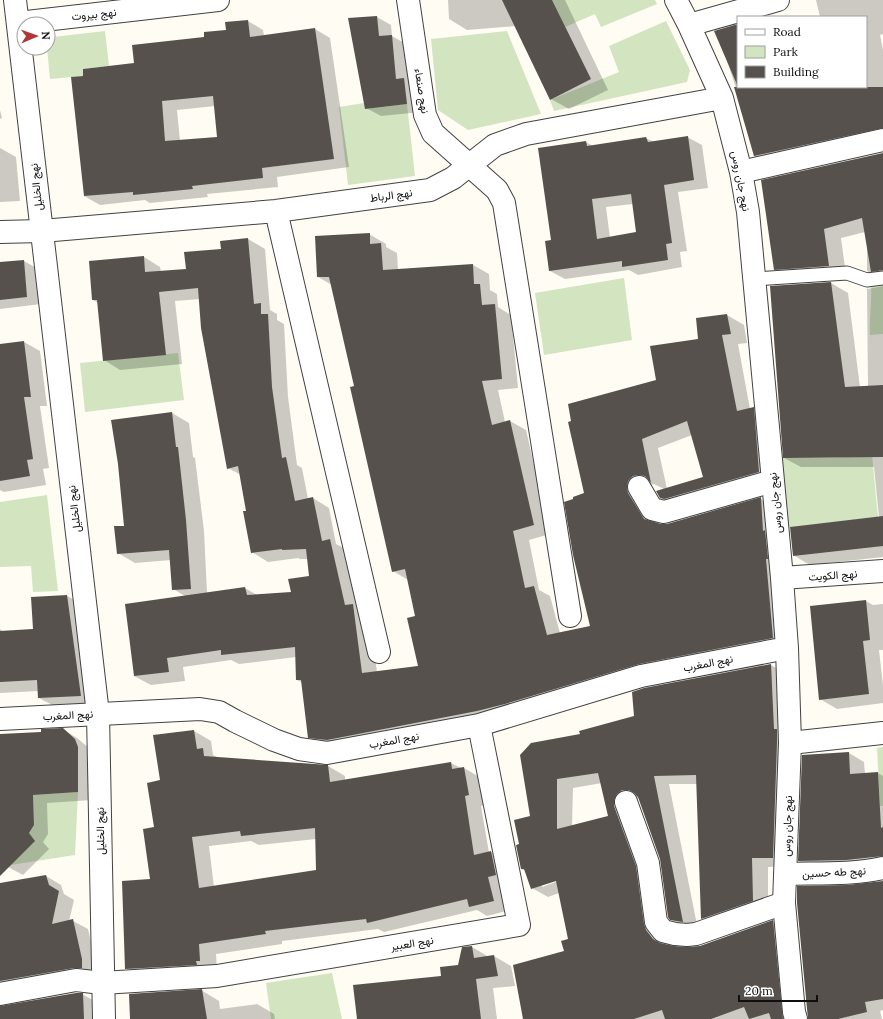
<svg xmlns="http://www.w3.org/2000/svg" width="883" height="1019" font-family="Lora,Vazirmatn,serif">
  <style>
    .green { fill: #d2e5c0 }
    .shadow { fill: #0003; fill-rule: evenodd }
    .building { fill: #57514d; fill-rule: evenodd }
    .lines { fill: none; stroke-linecap: round; stroke-linejoin: round }
    .service-casing { stroke: #424242; stroke-width: 15 }
    .minor-casing { stroke: #424242; stroke-width: 24 }
    .tertiary-casing { stroke: #424242; stroke-width: 24 }
    .service { stroke: #fff; stroke-width: 13 }
    .minor { stroke: #fff; stroke-width: 22 }
    .tertiary { stroke: #fff; stroke-width: 22 }
    .labels { text-anchor: middle; dominant-baseline: central; stroke-width: 4; stroke-linejoin: round; paint-order: stroke }
    .street-label { font-size: 11px; fill: #0f0f0f; stroke: #fff }
  </style>
  <rect width="100%" height="100%" fill="#fefcf3"/>
  <path class="green" d="M552,0h103l2,4 -56,23 -6,-13 -30,13z
    M666,21l24,49 -3,12 -133,29 -4,-11 69,-28 -10,-26z
    M105,31l4,35 -26,3v7l-33,3 -3,-31h1v-4l5,-7z
    M507,31l34,83 -73,16 -30,-20 -7,-71z
    M364,103l2,6 41,-5 8,72 -67,9 -9,-78z
    M624,278l8,62 -88,15 -9,-62z
    M883,285v49l-13,1c-1,-17 2,-32 1,-49z
    M178,353l6,47 -99,12 -5,-49z
    M872,455l6,62 -93,11 -7,-70h58z
    M47,495l11,96 -25,1 -2,-26 -31,1v-65z
    M883,747v59h-3l-3,-58z
    M78,792l-3,63 -71,11 -4,-14 29,-19 5,-8 -1,-30z
    M332,973l10,46h-71l-5,-36z"/>
  <path class="shadow" d="M448,0h117l43,90 -39,19 -18,-10 -35,-73 -49,4 -18,-11z
    M816,0h67v34l-3,1 3,15v90l-112,26 -17,-10 -18,-68 -12,-36 14,-27v62h128v-70h-46z
    M377,17l14,8 1,11 14,8 15,68 -40,4 -15,-8z
    M248,21l15,9 1,6 51,-7 15,9 19,129 -72,10 1,10 -71,7 1,3 -58,6 -5,-3 -45,5 -16,-9 51,-132 70,-26 22,-7zM215,106l3,32 -38,3 -3,-31z
    M0,110l2,8 -2,1z
    M687,137l15,8 6,43 -30,4 9,59 -7,1 2,15 -44,8 -9,-5 -64,9 -15,-8 3,-30 33,-99 7,4 53,-8 8,4zM633,204l4,29 -27,5 -4,-31z
    M0,148l16,9 4,44 -20,1z
    M883,154v126l-16,-9v-28l-2,-11 -24,6 5,37 -54,4 -17,-10z
    M369,234l17,10v3l11,6 1,17 75,-5 16,9 1,16 7,4 1,13 13,8 7,73 -20,2 7,32 5,-1 16,9 24,104 -21,6 10,50 11,6 10,37 31,-7 -6,-132 72,-113 42,-41 -2,-21 30,-4 17,10 3,18 -9,1 12,65 3,-1 17,9 5,64 -97,26 -17,-10 3,-8 -10,-5 -4,1 -6,19 13,20 11,1 93,-26 16,9 12,139 -267,66 -197,34 -16,-10 -6,-54 -6,-3 -1,-23 -57,7 -8,-4 -48,7 2,14 -34,4 -17,-9 51,-80 -12,-7 -2,-29 -36,3 -17,-10 7,-27 47,-113 17,10 4,34 2,1 9,73 3,62 38,-5 12,7 35,-2 18,-16 -2,-18h-8l-2,-1 -30,4 -16,-10 -5,-41 -6,-36 -13,-7 -28,-169 -25,2 7,63 -62,6 -16,-10 -6,-57 -5,-3 51,-43 16,10 1,5 26,-2 35,-20 -1,-8 27,-3 17,10 5,61 7,4v6l7,4 4,73 9,68 5,3 6,31 5,-1 16,10 7,36 10,5 23,66 8,57 42,-6 -3,-49 -8,-37 -15,-9 -38,-185 -23,-101 -14,-8zM692,435l12,43 -37,11 -9,-41z
    M24,261l14,8 3,35 -41,5v-46z
    M831,283l17,10 12,94h8l-1,-98 16,-3v271l-73,8 -17,-10 86,-38 -5,-50h-73l-17,-9z
    M24,342l16,9 7,55h-7l9,62 -6,1 3,16 -42,7 -4,-2v-145z
    M67,596l19,10 13,100 -41,2 -19,-10v-7l-39,2v-64l4,3 30,-3z
    M866,601l7,4 10,-1v46h-4l4,35v18l-46,6 -17,-10z
    M771,665l15,9 2,192 -20,1v42l-50,18 -16,-9 -4,-134h-29l29,146 -11,-2 -16,-9 -10,-60 -22,-61 -7,4 29,138 5,6 6,1h26l75,-26 15,9 8,89h-204l-33,-126 -11,4 -16,-9 -6,-17 -5,-2v-24l10,-28 50,-82 54,-18 9,-28zM602,783l8,34 -38,9 1,-38zM560,879l1,1 -19,7v-3z
    M62,729l15,9 12,10 3,52 -45,3 1,31 -5,8 6,7 -26,26 -15,-8 -8,-8v-124l42,-2z
    M194,731l17,10 2,14 5,3 110,8 17,10v5l106,-18 10,5h3l17,10 5,27 -5,1 8,47 2,-1 17,10 2,48 -23,6 -10,-6 -93,22 -6,-3 -96,12v3l-66,10 1,16 -74,8 -17,-10 26,-88 3,-52 6,-47zM316,839l1,32 -103,16 -5,-41 42,-5 8,4z
    M849,753l15,9 1,12 13,-1 5,3v90l-68,4 -16,-9z
    M46,876l15,9 3,9 10,6 -5,21h4l15,8 9,39v8l-94,22v8l79,-12 16,9v16h-98v-135z
    M883,882v128l-3,1 2,8h-73l38,-133z
    M472,947l17,10 5,-1 17,10 4,20 -22,2 4,31h-139l84,-43 16,-10z
    M201,990l18,11 1,8 37,-5 17,10 1,5h-144z"/>
  <path class="building" d="M502,0h50l39,79 -41,21z
    M377,16l2,20 13,-1 4,44 8,-1 3,26 -42,5 -17,-91z
    M248,20l2,17 65,-9 19,131 -72,9 1,10 -71,8 1,3 -60,6v-3l-49,4 -13,-119 12,-1v-7l51,-6 -2,-18 72,-8v-5l22,-2 -1,-8zM213,96l4,41 -52,4 -3,-40z
    M738,24v63h145v41l-129,28 -20,-69h4l-24,-56z
    M688,136l6,44 -30,5 8,58 -6,1 2,16 -46,7v-6l-73,10 -4,-30 6,-1 -13,-92 48,-7 1,5 59,-9 2,5zM631,194l5,38 -39,7 -5,-40z
    M883,153v117l-12,2 -9,-54 -38,11 5,37 -55,4 -13,-90z
    M370,233v11l11,-1 2,27 90,-6 1,20h6l2,21 13,-1 7,75 -20,2 10,44 18,-5 24,105 -21,6 12,57 9,-2 13,49 43,-9 -17,-71 -9,-53 9,-3v-2l11,-4 -16,-71 3,-1 -3,-17 88,-24 -6,-34 48,-7 -2,-21 31,-4 4,20 -9,1 15,76 17,-4 5,65 -95,27 -4,-1 -4,-7 47,-14 -16,-56 -45,18 9,44 -6,-7 -7,-1 -5,1 -5,5 -1,7 1,5 16,26 17,5h6l94,-27 2,34 2,-1 3,29h-2l7,79 -134,26 -134,40 -28,7 -150,29 -19,-2 -7,-58h-5l-1,-33 -74,8v-5l-54,8 2,14 -35,4 -9,-72 120,-17 2,8 44,-3 -3,-13 21,-3 -3,-27 -24,1v-1l-31,4 -8,-42h3l-8,-45 -11,3 -26,-141 -3,-40 -39,4 7,63 -63,6 -6,-61h-5l-3,-39 55,-5 1,16 41,-3 -2,-17 37,-3 -1,-8 28,-3 6,66 7,-1v11h7l4,73 10,71 4,-1 9,44 18,-4 9,44 8,-2 15,66 8,-1 9,69 56,-7 -11,-48 8,-2 -10,-47 -13,3 -42,-185 4,-1 -25,-109h-12l-2,-41z
    M24,260l3,37 -27,3v-38z
    M831,282l14,105 38,-2v72l-100,1 -13,-172z
    M24,341l7,56h-7l9,62 -6,1 3,16 -30,5v-137z
    M172,412l4,35h2l8,73 5,69 -19,1 -3,-40 -52,4 -3,-28h10l-6,-62 -7,-44z
    M883,516v30l-90,10 -3,-29z
    M67,595l14,101 -43,2 -1,-18 -37,2v-51l33,-2 -2,-32z
    M866,600l4,40 -7,1 6,53 -50,6 -9,-94z
    M771,664l3,65h3v14l-4,115h-21l1,43 -52,18 -5,-144 -42,1 29,146 -13,-2 -2,-3 -8,-58 -22,-62 -4,-4 -5,-3h-7l-5,4 -3,6v6l22,60 8,58 2,6 7,9 7,4 14,3 14,1 12,-1 73,-26 10,99h-12l-2,-6 -20,6 -5,-12 -33,12h-46l-3,-9 -28,9h-111l-10,-54 51,-14 -3,-10 7,-2 -12,-58 -25,8 -7,-20h-3l-5,-24 3,-1 -5,-24 16,-4 -10,-61 11,-12 49,-9 -1,-3 55,-15 -2,-24 12,-4zM598,773l10,43 -51,13v-50z
    M63,728l12,11 3,8v45l-45,3 1,30 -5,8 6,8 -35,35v-142l41,-2v-3z
    M194,730l3,19 6,-1 1,8 124,9 2,17 121,-20 1,7 12,-2 5,28 -4,1 9,59 17,-4 5,24 -8,2 6,24 -25,6 -2,-8 -100,24 -1,-4 -101,12 1,3 -67,10 1,17h-4l1,4 -72,4 -3,-88 28,-2 -7,-50 11,-2 -7,-44 13,-3 -7,-45zM315,828l1,42 -117,18 -7,-51 48,-6 1,5z
    M849,752l1,22 28,-2 3,56 2,-1v29l-37,4 -48,1 4,-106z
    M46,875l3,10 10,6 -7,33 21,-5 9,40v9h-8l-74,13v-98z
    M883,881v118l-18,3 2,10 -29,7h-30l-11,-116v-17l50,-1z
    M472,946l2,12 20,-3 4,21 -22,3 5,40h-124l-4,-34 88,-9 -1,-9 18,-2 4,-18z
    M202,989l5,30h-77l-1,-25z
    M76,993h7l1,26h-84v-13z"/>
  <g class="lines">
    <g class="service-casing">
      <path id="service" d="M754,279l93,-6 20,7 16,-2"/>
    </g>
    <g class="minor-casing">
      <path id="minor" d="M408,0l17,115 8,18 64,57 7,13 66,413
        M676,0l13,25 33,73 19,74 7,40 34,366 5,70 3,95 -6,160 10,109 2,7
        M18,23l200,-23
        M689,25l89,-25
        M741,172l142,-32
        M276,211l103,441
        M0,232l42,-1 234,-20 154,-21 23,-12 42,-33 31,-11 196,-36
        M639,487l13,22 12,3 109,-31
        M782,578l101,-7
        M0,719l200,-10 19,3 16,9 39,19 25,9 28,4 152,-28 162,-49 146,-28
        M790,743l93,-10
        M626,802l22,61 8,59 7,9 12,3 12,1 9,-1 88,-31
        M785,874c32,-1 67,1 98,-6
        M0,994l76,-14 26,3 115,-7 302,-51 -40,-200"/>
    </g>
    <g class="tertiary-casing">
      <path id="tertiary" d="M15,0l83,714 6,305"/>
    </g>
    <use href="#service" class="service"/>
    <use href="#minor" class="minor"/>
    <use href="#tertiary" class="tertiary"/>
  </g>
  <g class="labels">
    <g class="street-label">
      <text transform="translate(94 14) rotate(-6)">نهج بيروت</text>
      <text transform="translate(422 91) rotate(81)">نهج صنعاء</text>
      <text transform="translate(741 181) rotate(79)">نهج جان روس</text>
      <text transform="translate(36 187) rotate(-96)">نهج الخليل</text>
      <text transform="translate(391 195) rotate(-8)">نهج الرباط</text>
      <text transform="translate(775 503) rotate(-95)">نهج جان روس</text>
      <text transform="translate(74 509) rotate(-97)">نهج الخليل</text>
      <text transform="translate(833 575) rotate(-4)">نهج الكويت</text>
      <text transform="translate(708 663) rotate(-11)">نهج المغرب</text>
      <text transform="translate(68 715) rotate(-3)">نهج المغرب</text>
      <text transform="translate(394 740) rotate(-10)">نهج المغرب</text>
      <text transform="translate(787 826) rotate(-88)">نهج جان روس</text>
      <text transform="translate(100 831) rotate(-91)">نهج الخليل</text>
      <text transform="translate(834 872) rotate(-3)">نهج طه حسين</text>
      <text transform="translate(412 943) rotate(-9)">نهج العبير</text>
    </g>
  </g>
  <rect x="737" y="16" width="130" height="72" fill="#ffffff" stroke="#9f9f9f"/>
  <rect x="745" y="29" width="20" height="6" fill="#ffffff" stroke="#9f9f9f"/>
  <text x="773" y="36" font-size="12" fill="#0f0f0f">Road</text>
  <rect x="745" y="46" width="20" height="12" fill="#d2e5c0" stroke="#9f9f9f"/>
  <text x="773" y="56" font-size="12" fill="#0f0f0f">Park</text>
  <rect x="745" y="66" width="20" height="12" fill="#57514d" stroke="#9f9f9f"/>
  <text x="773" y="76" font-size="12" fill="#0f0f0f">Building</text>
  <g transform="translate(36 36) rotate(88)"><circle r="19" fill="#ffffff" stroke="#9f9f9f"/>
  <path d="M0-3L7 15L0 10L-7 15Z" fill="#b13637"/>
  <text y="-6" font-size="11" font-weight="bold" text-anchor="middle" fill="#0f0f0f">N</text>
  </g>
  <path d="M739 995v6h78v-6" fill="none" stroke="#0f0f0f" stroke-width="2"/>
  <text x="745" y="995" font-size="12" fill="#0f0f0f" stroke="#ffffff" stroke-width="3" paint-order="stroke">20 m</text>
</svg>
